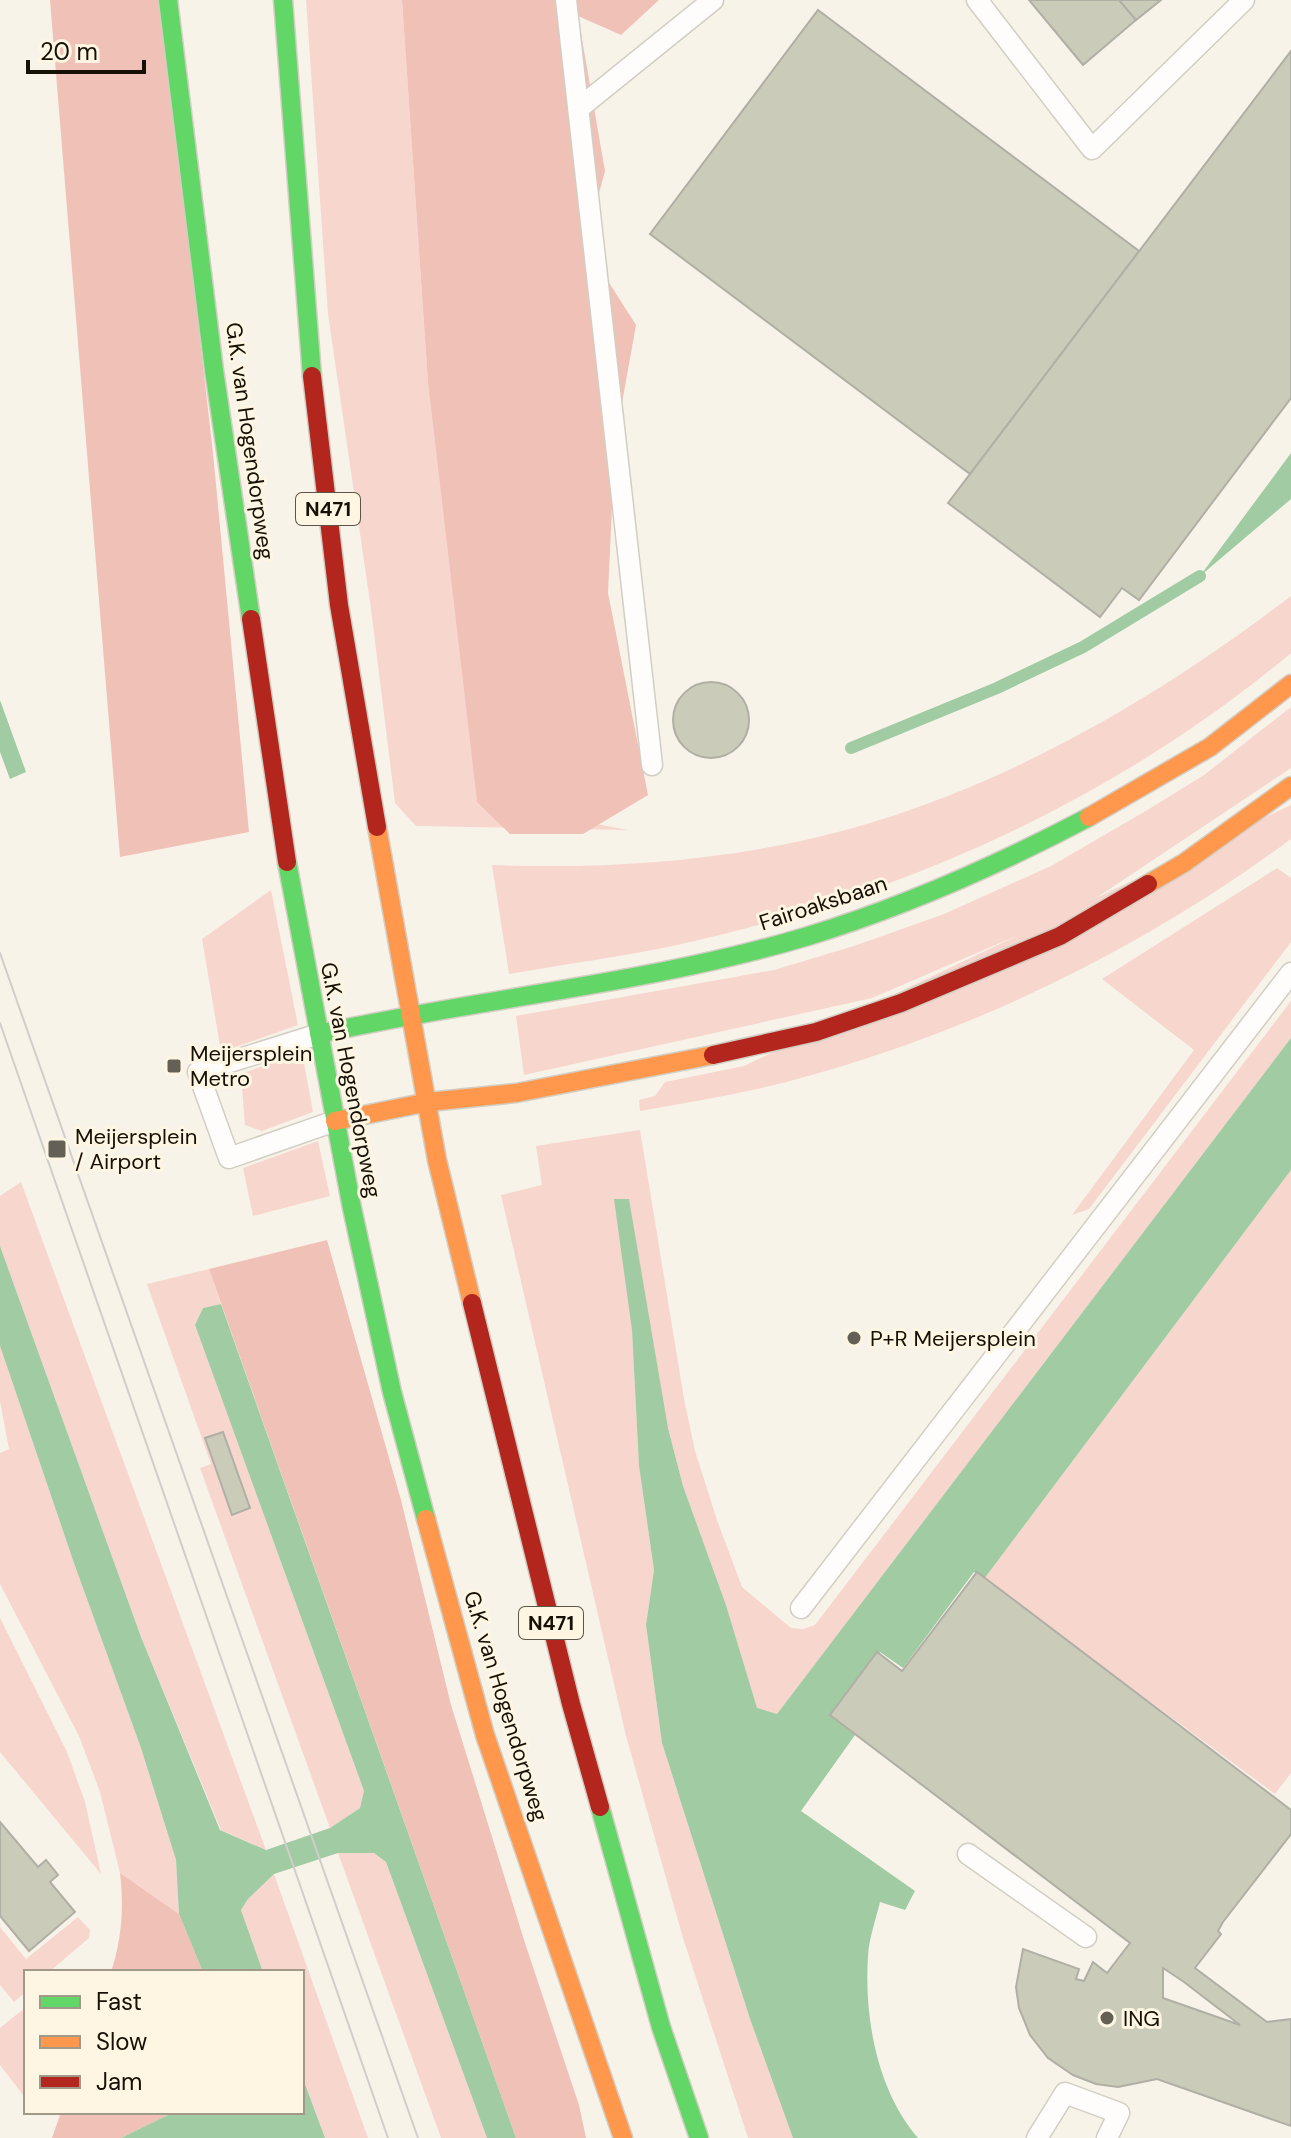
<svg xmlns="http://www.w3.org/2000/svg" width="1291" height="2138" font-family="'DM Sans',sans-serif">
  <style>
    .green { fill: #f7d6ce }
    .forest { fill: #f0c1b6 }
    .water { fill: #a1cba2 }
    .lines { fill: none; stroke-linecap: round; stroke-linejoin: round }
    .stream { stroke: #a1cba2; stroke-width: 12 }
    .building { fill: #cacbb8; stroke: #b0afa5; stroke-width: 2; fill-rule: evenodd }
    .lane-casing { stroke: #d3cec3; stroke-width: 23 }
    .fast-casing { stroke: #d3cec3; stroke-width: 21 }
    .slow-casing { stroke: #d3cec3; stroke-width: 21 }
    .jam-casing { stroke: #d3cec3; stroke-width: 21 }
    .lane { stroke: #fefdfc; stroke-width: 20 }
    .fast { stroke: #63d668; stroke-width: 18 }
    .slow { stroke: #ff974d; stroke-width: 18 }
    .jam { stroke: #b3261e; stroke-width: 18 }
    .tram { stroke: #cfcecb; stroke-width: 2 }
    .poi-dot { fill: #656055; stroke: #fef6e3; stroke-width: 3 }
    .labels { text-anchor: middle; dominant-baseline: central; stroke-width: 6; stroke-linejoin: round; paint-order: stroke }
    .shield { fill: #fef6e3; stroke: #5c5648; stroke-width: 2 }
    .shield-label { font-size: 20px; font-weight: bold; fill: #161106 }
    .street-label { font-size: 22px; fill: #161106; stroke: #fef6e3 }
    .poi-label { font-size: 22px; fill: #161106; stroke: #fef6e3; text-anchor: start }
  </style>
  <rect width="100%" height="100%" fill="#f8f3e9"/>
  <path class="green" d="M306,0h96l26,383 49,418 151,29 -212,-4 -21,-23 -24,-194 -43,-295z
    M1291,596v57c-177,148 -389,243 -614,292 -55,12 -112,19 -168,29l-17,-109c109,4 220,-3 326,-28 174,-42 332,-133 473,-241z
    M1291,707v61l-210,140 -209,90 -348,77 -8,-59 258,-46 80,-24 90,-32 107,-48 98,-57 55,-34z
    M1291,805v34c-147,109 -314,191 -490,239 -53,15 -107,23 -161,33l-1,-11 16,-4 10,-14 79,-16z
    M1277,868l14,10v64l-202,267 -17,6 122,-165 -92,-71z
    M271,890l27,135 -77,27 -19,-113z
    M1291,1001v37l-514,676 -20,-5 -31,-104 -43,-119 -15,-58 -36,-98 7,136 15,104 -8,55 16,118 88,276 43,119h-45l-65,-200 -57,-202 -125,-541 41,-10 -6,-39 104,-16 44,269 11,52 22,69 25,67 49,41 12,1 12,-4z
    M302,1052l11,60 -51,19 -17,-6 -4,-49 5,-4z
    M318,1141l12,55 -77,20 -10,-48z
    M1291,1170v603l-16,21 -291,-215z
    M21,1182l245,668 -45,-20 -80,-193 -141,-391v-50z
    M209,1269l12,35 -18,4 -8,17 169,466 -4,17 -30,20 -130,-360 11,-4 -64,-180z
    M0,1346l75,220 66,182 35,112 3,54 -59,-41 -20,-81 -21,-56 -79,-152v-131l9,-4 -9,-48z
    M0,1618l67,134 18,50 16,72 -101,-122z
    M338,1853h36l12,9 101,276h-46z
    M274,1874l94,264h-43l-23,-62v-104h-39l-22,-62 7,-11z
    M78,1917l12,13 -1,8 -40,34h-23v20l-12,10 -14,-17v-58l26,32z
    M26,2007v92l-26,-34v-37z"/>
  <path class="forest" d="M50,0h111l52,453 36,379 -129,25z
    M402,0h257l-38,35 -43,-19 27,155 -20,74 51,80 -21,117 -7,151 40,202 -65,39h-73l-33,-32 -49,-419z
    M327,1240l74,260 50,205 74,238 54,162 7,33h-70l-307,-869z
    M120,1873l59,41 24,58h-92c11,-34 13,-64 9,-99z
    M61,2112h113l-53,26h-69z"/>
  <path class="water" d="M1291,453v46l-91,77z
    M0,700l26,72 -16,7 -10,-27z
    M1291,1038v132l-307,409 -10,-7 -71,96 -23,-16 -48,65 23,18 -54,76 114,80 -10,19 -25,-8c-4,17 -11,36 -12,54 -4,62 9,134 50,182h-125l-43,-119 -88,-276 -16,-118 8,-55 -15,-104 -7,-136 -18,-131h15l39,229 15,58 43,119 31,103 20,6z
    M0,1246l141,391 79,193 46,20 64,-22 30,-20 4,-17 -169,-466 8,-17 18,-4 295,834h-29l-101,-276 -12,-9h-36l-64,21 -26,25 -7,11 22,62h-60l-24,-58 -3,-54 -35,-112 -66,-182 -75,-220z
    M302,2076l23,62h-204l53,-26h128z"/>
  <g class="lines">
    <path class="stream" d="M851,748l146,-60 86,-41 117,-71"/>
  </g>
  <path class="building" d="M1029,0h90l17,20 -53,45z
    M1119,0h42l-25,20z
    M818,10l321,241 -169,223 -320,-240z
    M1291,51v347l-152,202 -17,-12 -22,29 -152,-114z
    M673 720a38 38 0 1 1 76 0a38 38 0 1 1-76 0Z
    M223,1432l27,76 -18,7 -27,-77z
    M977,1572l314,238v24l-68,88 -5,9 3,3 -26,34 72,54 24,-3v107l-134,-47 -39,8 -22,-3 -23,-9 -25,-17 -18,-23 -11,-27 -3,-21 7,-38 56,20 -3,10 8,2 9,-19 14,11 23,-30 -300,-228 47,-63 25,19zM1163,1968l21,14 56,43 -77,-27z
    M0,1822l38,45 8,-7 12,15 -8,7 25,30 -46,39 -29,-35z"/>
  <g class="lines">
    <g class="lane-casing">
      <path id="lane" d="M566,0l86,765
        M977,0l115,149 152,-149
        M578,109l135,-109
        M319,1034l-121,38 31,86 106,-37
        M801,1608l490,-635
        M968,1854l118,83
        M1037,2138l28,-45 54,20 -12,25"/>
    </g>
    <g class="fast-casing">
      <path id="fast" d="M168,0l46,370 37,249
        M283,0l29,376
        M287,862l65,346 40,184 34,127
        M319,1034c161,-36 328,-50 486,-97 99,-30 193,-72 284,-120
        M600,1807l61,220 38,111"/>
    </g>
    <g class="slow-casing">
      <path id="slow" d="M1089,817l121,-70 81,-63
        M377,827l60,333 35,143
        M1148,884l36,-21 107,-77
        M335,1121l93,-19 88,-9 197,-38
        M426,1519l59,216 138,403"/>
    </g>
    <g class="jam-casing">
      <path id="jam" d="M312,376l27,229 38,222
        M251,619l36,243
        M713,1055l103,-23 85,-29 159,-67 88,-52
        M472,1303l99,401 29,103"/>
    </g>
    <use href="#lane" class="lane"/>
    <use href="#fast" class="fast"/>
    <use href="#slow" class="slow"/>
    <use href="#jam" class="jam"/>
    <path class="tram" d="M0,953l418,1185
      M0,1023l388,1115"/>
  </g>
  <g class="poi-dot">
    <rect x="166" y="1058" width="16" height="16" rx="4"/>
    <rect x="47" y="1139" width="20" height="20" rx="4"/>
    <circle cx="854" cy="1338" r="8"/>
    <circle cx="1107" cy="2018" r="8"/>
  </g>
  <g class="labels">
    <g class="shield">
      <rect x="296" y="493" width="64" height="32" rx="6"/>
      <rect x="519" y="1607" width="64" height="32" rx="6"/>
    </g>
    <g class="shield-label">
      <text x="328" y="509">N471</text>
      <text x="551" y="1623">N471</text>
    </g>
    <g class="street-label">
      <text transform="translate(250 441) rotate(82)">G.K. van Hogendorpweg</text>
      <text transform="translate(823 903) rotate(-18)">Fairoaksbaan</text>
      <text transform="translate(351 1080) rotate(79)">G.K. van Hogendorpweg</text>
      <text transform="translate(506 1706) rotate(73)">G.K. van Hogendorpweg</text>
    </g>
    <g class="poi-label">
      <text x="190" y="1053">Meijersplein<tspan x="190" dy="25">Metro</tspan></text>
      <text x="75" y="1136">Meijersplein<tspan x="75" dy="25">/ Airport</tspan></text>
      <text x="870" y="1338">P+R Meijersplein</text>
      <text x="1123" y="2018">ING</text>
    </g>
  </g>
  <rect x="24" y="1970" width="280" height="144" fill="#fef6e3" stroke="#a19a8b" stroke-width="2"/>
  <rect x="40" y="1996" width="40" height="12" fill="#63d668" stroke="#a19a8b" stroke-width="2"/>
  <text x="96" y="2010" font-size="24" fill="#161106">Fast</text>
  <rect x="40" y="2036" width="40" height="12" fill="#ff974d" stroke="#a19a8b" stroke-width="2"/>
  <text x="96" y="2050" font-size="24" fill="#161106">Slow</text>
  <rect x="40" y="2076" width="40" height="12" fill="#b3261e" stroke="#a19a8b" stroke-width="2"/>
  <text x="96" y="2090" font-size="24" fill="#161106">Jam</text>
  <path d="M28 60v12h116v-12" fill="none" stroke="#161106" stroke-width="4"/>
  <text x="40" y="60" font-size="24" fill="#161106" stroke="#fef6e3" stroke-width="6" paint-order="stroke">20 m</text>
</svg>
